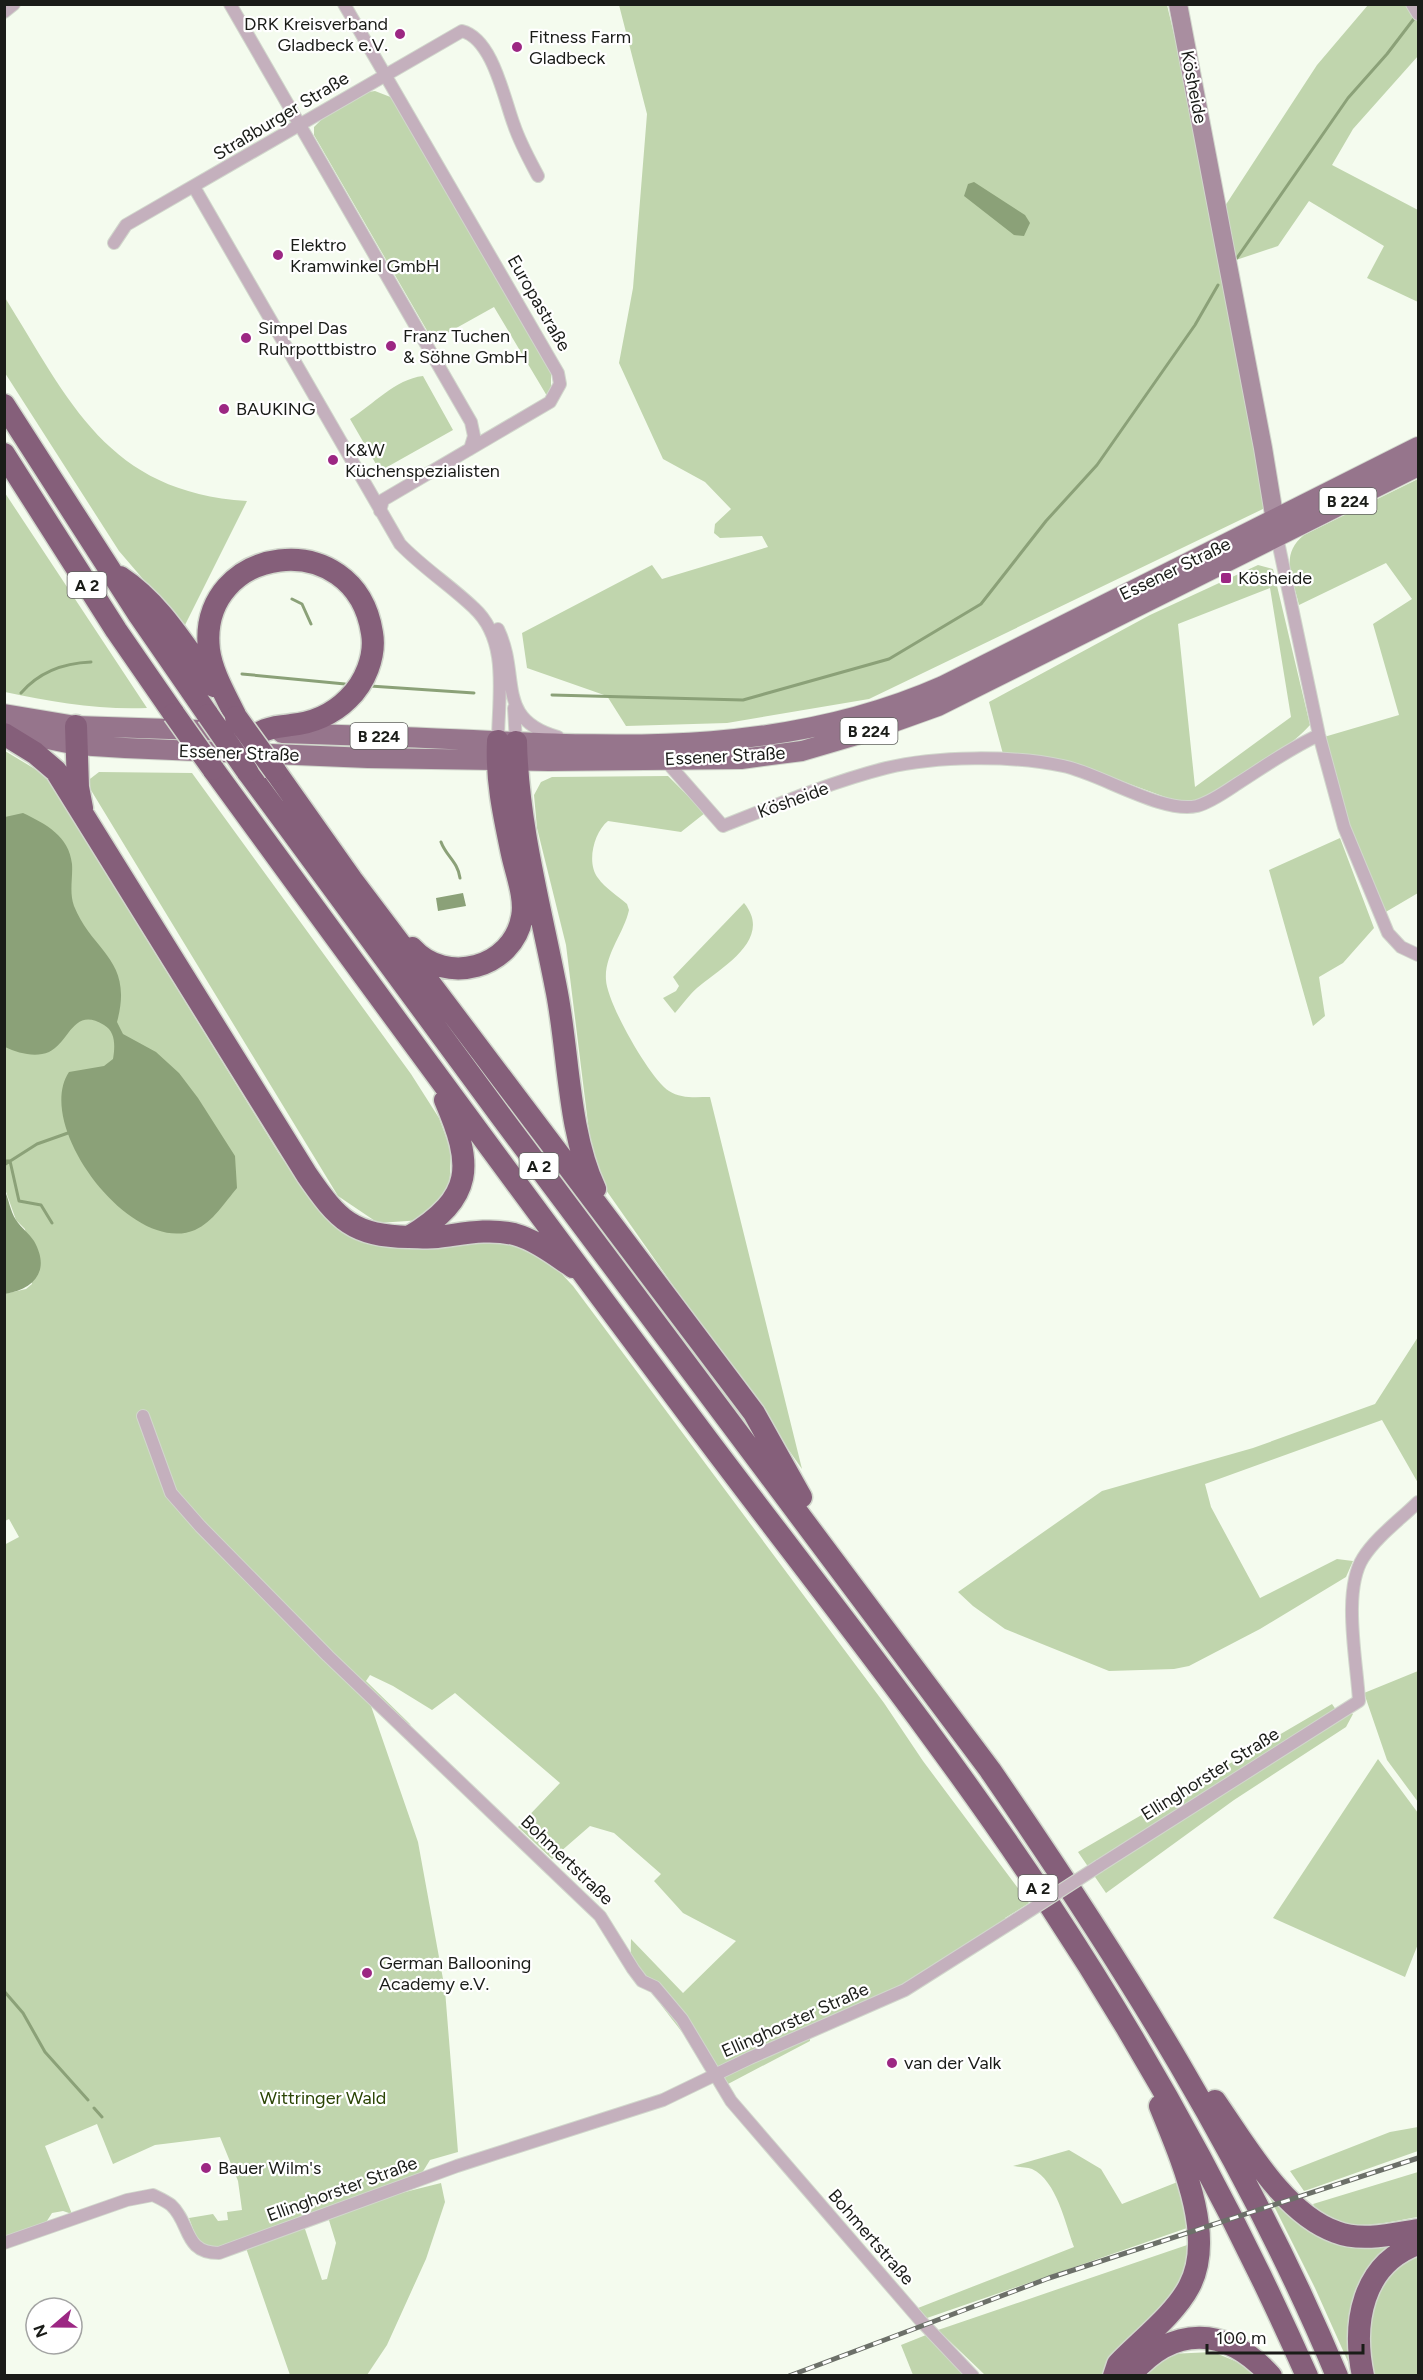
<svg xmlns="http://www.w3.org/2000/svg" width="1423" height="2380" font-family="Figtree,sans-serif">
  <style>
    .green { fill: #c0d5ad; fill-rule: evenodd }
    .water { fill: #8ba178 }
    .lines { fill: none; stroke-linecap: round; stroke-linejoin: round }
    .stream { stroke: #8ba178; stroke-width: 3 }
    .street-casing { stroke: #d1d7cc; stroke-width: 14 }
    .secondary-casing { stroke: #d1d7cc; stroke-width: 20 }
    .primary-casing { stroke: #d1d7cc; stroke-width: 22 }
    .highway-casing { stroke: #d1d7cc; stroke-width: 25 }
    .street { stroke: #c4b0bd; stroke-width: 12 }
    .secondary { stroke: #a98ea0; stroke-width: 18 }
    .primary { stroke: #96758c; stroke-width: 20 }
    .highway { stroke: #855f7a; stroke-width: 22 }
    .rail-casing { stroke: #6c7069; stroke-width: 5 }
    .rail { stroke: #fff; stroke-width: 3; stroke-dasharray: 9; stroke-linecap: butt }
    .street-bridge-casing { stroke: #d1d7cc; stroke-width: 14; stroke-linecap: butt }
    .highway-bridge-casing { stroke: #d1d7cc; stroke-width: 25; stroke-linecap: butt }
    .street-bridge { stroke: #c4b0bd; stroke-width: 12 }
    .highway-bridge { stroke: #855f7a; stroke-width: 22 }
    .poi-dot { fill: #9c2783; stroke: #fff; stroke-width: 2 }
    .labels { text-anchor: middle; dominant-baseline: central; stroke-width: 4.5; stroke-linejoin: round; paint-order: stroke }
    .shield { fill: #fff; stroke: #5f605d; stroke-width: 1.5 }
    .shield-label { font-size: 16px; font-weight: bold; fill: #1a1c18 }
    .poi-label { font-size: 18px; fill: #1a1c18; stroke: #fff; text-anchor: start }
    .street-label { font-size: 18px; fill: #1a1c18; stroke: #fff }
    .park-label { font-size: 18px; fill: #2a4404; stroke: #fff }
  </style>
  <rect width="100%" height="100%" fill="#f4fbee"/>
  <path class="green" d="M619,5h548l25,104 73,399 -396,191 -142,24 -101,3 -19,-30 -80,-28 -5,-35 130,-68 10,14 106,-32 -6,-11 -42,2 -6,-5 1,-9 16,-15 -26,-27 -42,-23 -44,-96 14,-75 14,-174z
    M1368,5h50v51l-65,73 -21,36 86,45v92l-51,-24 17,-32 -75,-45 -31,45 -45,15 -8,-55 92,-141z
    M375,91l18,7 158,275v18l-4,5 -53,-89 -61,34 -119,-206v-8l10,-10 44,-25z
    M4,296c66,106 103,196 243,205l-63,126 -65,-76 -114,-178z
    M423,376l30,54 -73,41 -30,-52c23,-14 45,-40 73,-43z
    M1418,479v414l-34,20 -34,-83 -26,-93 75,-22 -26,-91 39,-25 -26,-36 -87,42c-6,-27 -20,-50 5,-70z
    M5,493l142,215c-48,2 -96,-6 -142,-16z
    M1258,565l15,4 37,156c-18,21 -89,71 -116,77 -5,1 -12,0 -18,-1l-109,-40 -64,-7 -14,-52 161,-87zM1270,588l21,129 -96,70 -17,-163z
    M5,751l40,24 233,377c19,27 36,60 63,78 64,41 132,-13 199,24 12,7 23,22 33,32l311,417 39,58 106,142 -24,15 1,3 -105,66 -91,40v14l-82,43c-28,-29 -81,-91 -96,-127 -2,-5 -1,-12 -1,-18l52,54 53,-52 -53,-28 -29,-32 7,-7 -47,-41 -24,-7 -38,33 -34,-32 42,-44 -105,-90 -23,17 -39,-24 -23,-11 -4,6 45,44 -40,-19 47,136 27,148 13,162 -28,8 -8,13 -205,76c-19,-2 -22,-15 -28,-31l24,-4 5,7 10,-1 -1,-8 15,-2 -4,-29 -18,-44 -65,8 -42,19 -16,-40 -52,22 27,68 -9,-3 -11,2 -7,11 -40,14 -1,-693 15,-8 -10,-18 -4,2 -1,-227 22,-5 6,-5 -7,-55 -9,-9 -11,-31z
    M99,772l93,1 219,301 28,44 12,32 -2,46 -27,24 -44,3 -40,-27 -252,-414z
    M668,776l37,37 -24,19 -73,-11c-14,11 -22,42 -10,57 7,10 20,18 29,26l2,6c-5,23 -25,45 -23,70 1,23 44,99 63,111 12,8 27,6 41,6l92,372 -196,-279 -14,-34 -26,-211 -29,-117 -3,-33 7,-13 11,-5z
    M1340,838l34,90 -31,35 -24,14 6,39 -12,10 -44,-156z
    M744,903c30,36 -23,65 -47,85 -8,7 -15,17 -22,25l-12,-15 13,-7 3,-5 -6,-9z
    M1418,1337v146l-36,-63 -177,64 6,23 49,91 77,-39 16,2 -7,16 -86,52 -71,37 -15,3 -65,2 -104,-42 -32,-23 -15,-14 144,-101 151,-43 122,-44z
    M1418,1671v131l-31,-42 -23,-67z
    M1332,1704l9,13 8,-5 4,2 -7,13 -112,73 -128,93 -28,-41z
    M1378,1759l40,54v131l-13,33 -132,-59z
    M1418,2127v24l-105,37 -9,3 -14,-20 100,-39z
    M1069,2150l32,19 21,35 58,-23 10,46 -263,91 -9,-10 156,-61c-9,-24 -17,-66 -42,-78 -5,-2 -13,-2 -19,-3z
    M1418,2172v45c-31,5 -84,21 -105,-13z
    M1259,2176l54,51 105,8 -36,24 -28,116 -39,-87z
    M441,2183l4,19 -19,57 -39,86 -20,30h-77l-44,-127 58,-22 18,54 5,-1 9,-36 -8,-26 49,-18z
    M1190,2244l-2,36 -82,95h-121l-47,-45z
    M1418,2249v126l-47,1 -4,-60 14,-38z
    M926,2335l39,40h-52l-12,-30z
    M1213,2352l37,15 8,9h-121l32,-22z"/>
  <path class="water" d="M974,182l51,33 5,8 -6,13 -10,-1 -50,-39 4,-12z
    M23,813c23,11 46,23 49,51 1,14 -3,28 2,42 19,47 60,53 43,116l6,12 33,18 23,21 19,25 37,58 2,32c-12,14 -24,34 -42,42 -63,27 -162,-104 -126,-158l35,-6 9,-7c2,-12 3,-27 -9,-34 -31,-19 -34,17 -55,27 -14,6 -31,1 -44,-5v-230z
    M463,893l3,13 -28,5 -2,-13z
    M4,1189c5,10 6,22 12,31 5,8 13,13 18,21 17,30 0,48 -29,53z"/>
  <g class="lines">
    <path class="stream" d="M1237,258l111,-160 39,-44 29,-38
      M292,599l10,5 9,20
      M242,674l103,10
      M370,686l104,7
      M21,693c18,-21 44,-30 70,-31
      M552,695l191,5 146,-41 92,-55 65,-83 51,-56 98,-140 23,-40
      M441,842c5,14 17,20 19,36
      M4,1161h6l9,40 22,4 11,18
      M4,1165l33,-21 31,-11
      M4,1991l19,22 22,39 43,48
      M94,2108l8,9"/>
    <g class="street-casing">
      <path id="street" d="M230,4l241,418 3,14 -4,13
        M344,4l214,369 2,11 -10,18 -167,98 -3,11
        M1412,4l6,10
        M4,12l10,-8
        M194,187l206,357c23,24 50,41 74,64 36,33 24,90 24,133
        M114,243l12,-18 336,-194c31,8 42,68 52,94 6,18 15,34 24,51
        M1277,537l42,198 25,92 44,106 13,14 17,8
        M498,629c23,48 -4,90 60,108
        M514,708l2,34
        M665,760l58,66c53,-21 108,-44 163,-58 50,-12 126,-13 177,-2 36,7 99,48 134,40 14,-4 28,-14 40,-22 27,-17 53,-36 82,-49
        M143,1416l28,77 29,33 128,130 272,260 33,53 9,12 13,6 27,32 49,82 189,219 53,56
        M1099,1866l260,-165c-2,-39 -17,-110 4,-143 13,-21 38,-39 55,-56
        M4,2243l123,-43 26,-5c6,3 13,6 18,10 20,18 12,48 48,48l238,-87 206,-66 87,-42 155,-68 112,-71"/>
    </g>
    <g class="secondary-casing">
      <path id="secondary" d="M1178,4l85,444 14,85"/>
    </g>
    <g class="primary-casing">
      <path id="primary" d="M4,714l72,12 156,5
        M4,730l73,15 48,3 243,10 181,3 192,-2 61,-8 58,-17 78,-28 480,-240
        M282,733c64,2 127,4 191,7 162,8 318,13 470,-54l475,-239"/>
    </g>
    <g class="highway-casing">
      <path id="highway" d="M4,405l135,210 69,100
        M4,454l112,176 58,84
        M120,577c41,27 65,70 94,109
        M236,717c-10,-21 -24,-44 -27,-67 -12,-106 146,-127 163,-17 4,23 -7,50 -24,66 -15,15 -36,24 -57,26 -11,2 -19,1 -30,7
        M76,726l2,61 4,21
        M4,734l31,19 21,18 251,404c31,45 46,61 102,62 9,0 19,1 28,0 26,-3 50,-9 77,-3 22,6 41,21 59,33
        M516,742c2,86 25,167 41,251 12,63 11,138 38,196
        M213,769c163,224 327,448 494,670 115,153 236,304 342,465 99,150 185,307 258,472
        M247,771l256,348 487,651c132,192 257,390 347,606
        M275,771l77,109 402,533 47,84
        M412,948c34,38 101,20 110,-31 4,-19 -6,-44 -10,-63 -8,-38 -16,-74 -14,-113
        M409,1237c66,-40 64,-72 36,-137
        M1215,2101c30,43 69,113 121,131 25,10 57,2 82,-2
        M1114,2376l4,-12c22,-23 57,-50 71,-77 28,-51 -9,-131 -29,-181
        M1130,2376c43,-52 96,-50 141,0
        M1363,2376c-11,-53 -1,-112 55,-132"/>
    </g>
    <use href="#street" class="street"/>
    <use href="#secondary" class="secondary"/>
    <use href="#primary" class="primary"/>
    <use href="#highway" class="highway"/>
    <g class="rail-casing">
      <path id="rail" d="M789,2376l260,-98 369,-120"/>
    </g>
    <use href="#rail" class="rail"/>
    <g class="street-bridge-casing">
      <path id="street-bridge" d="M1017,1919l82,-53"/>
    </g>
    <g class="highway-bridge-casing">
      <path id="highway-bridge" d="M174,714l39,55
        M208,715l39,56
        M236,717l39,54"/>
    </g>
    <use href="#street-bridge" class="street-bridge"/>
    <use href="#highway-bridge" class="highway-bridge"/>
  </g>
  <g class="poi-dot">
    <circle cx="400" cy="34" r="6"/>
    <circle cx="517" cy="47" r="6"/>
    <circle cx="278" cy="255" r="6"/>
    <circle cx="246" cy="338" r="6"/>
    <circle cx="391" cy="346" r="6"/>
    <circle cx="224" cy="409" r="6"/>
    <circle cx="333" cy="460" r="6"/>
    <rect x="1220" y="572" width="12" height="12" rx="3"/>
    <circle cx="367" cy="1973" r="6"/>
    <circle cx="892" cy="2063" r="6"/>
    <circle cx="206" cy="2168" r="6"/>
  </g>
  <g class="labels">
    <g class="shield">
      <rect x="1319.5" y="488" width="57" height="26" rx="4.5"/>
      <rect x="67.5" y="572" width="39" height="26" rx="4.5"/>
      <rect x="840.5" y="718" width="57" height="26" rx="4.5"/>
      <rect x="350.5" y="723" width="57" height="26" rx="4.5"/>
      <rect x="519.5" y="1153" width="39" height="26" rx="4.5"/>
      <rect x="1018.5" y="1875" width="39" height="26" rx="4.5"/>
    </g>
    <g class="shield-label">
      <text x="1348" y="501">B 224</text>
      <text x="87" y="585">A 2</text>
      <text x="869" y="731">B 224</text>
      <text x="379" y="736">B 224</text>
      <text x="539" y="1166">A 2</text>
      <text x="1038" y="1888">A 2</text>
    </g>
    <g class="poi-label">
      <text x="388" y="24" text-anchor="end">DRK Kreisverband<tspan x="388" dy="21">Gladbeck e.V.</tspan></text>
      <text x="529" y="37">Fitness Farm<tspan x="529" dy="21">Gladbeck</tspan></text>
      <text x="290" y="245">Elektro<tspan x="290" dy="21">Kramwinkel GmbH</tspan></text>
      <text x="258" y="328">Simpel Das<tspan x="258" dy="21">Ruhrpottbistro</tspan></text>
      <text x="403" y="336">Franz Tuchen<tspan x="403" dy="21">&amp; Söhne GmbH</tspan></text>
      <text x="236" y="409">BAUKING</text>
      <text x="345" y="450">K&amp;W<tspan x="345" dy="21">Küchenspezialisten</tspan></text>
      <text x="1238" y="578">Kösheide</text>
      <text x="379" y="1963">German Ballooning<tspan x="379" dy="21">Academy e.V.</tspan></text>
      <text x="904" y="2063">van der Valk</text>
      <text x="218" y="2168">Bauer Wilm's</text>
    </g>
    <g class="street-label">
      <text transform="translate(1194 87) rotate(79)">Kösheide</text>
      <text transform="translate(281 116) rotate(-31)">Straßburger Straße</text>
      <text transform="translate(539 303) rotate(60)">Europastraße</text>
      <text transform="translate(1175 569) rotate(-26)">Essener Straße</text>
      <text transform="translate(239 753) rotate(2)">Essener Straße</text>
      <text transform="translate(725 756) rotate(-3)">Essener Straße</text>
      <text transform="translate(793 800) rotate(-20)">Kösheide</text>
      <text transform="translate(1210 1774) rotate(-32)">Ellinghorster Straße</text>
      <text transform="translate(567 1860) rotate(44)">Bohmertstraße</text>
      <text transform="translate(795 2020) rotate(-24)">Ellinghorster Straße</text>
      <text transform="translate(342 2189) rotate(-20)">Ellinghorster Straße</text>
      <text transform="translate(871 2237) rotate(49)">Bohmertstraße</text>
    </g>
    <g class="park-label">
      <text x="323" y="2098">Wittringer Wald</text>
    </g>
  </g>
  <rect width="1423" height="2380" fill="none" stroke="#1a1c18" stroke-width="12"/>
  <g transform="translate(54 2326) rotate(250)"><circle r="28" fill="#ffffff" stroke="#a3a4a3" stroke-width="1.5"/>
  <path d="M0-4.5L10 22L0 15L-10 22Z" fill="#9c2783"/>
  <text y="-9" font-size="16" font-weight="bold" text-anchor="middle" fill="#1a1c18">N</text>
  </g>
  <path d="M1207 2344v9h156v-9" fill="none" stroke="#1a1c18" stroke-width="3"/>
  <text x="1216" y="2344" font-size="18" fill="#1a1c18" stroke="#ffffff" stroke-width="4.5" paint-order="stroke">100 m</text>
</svg>
